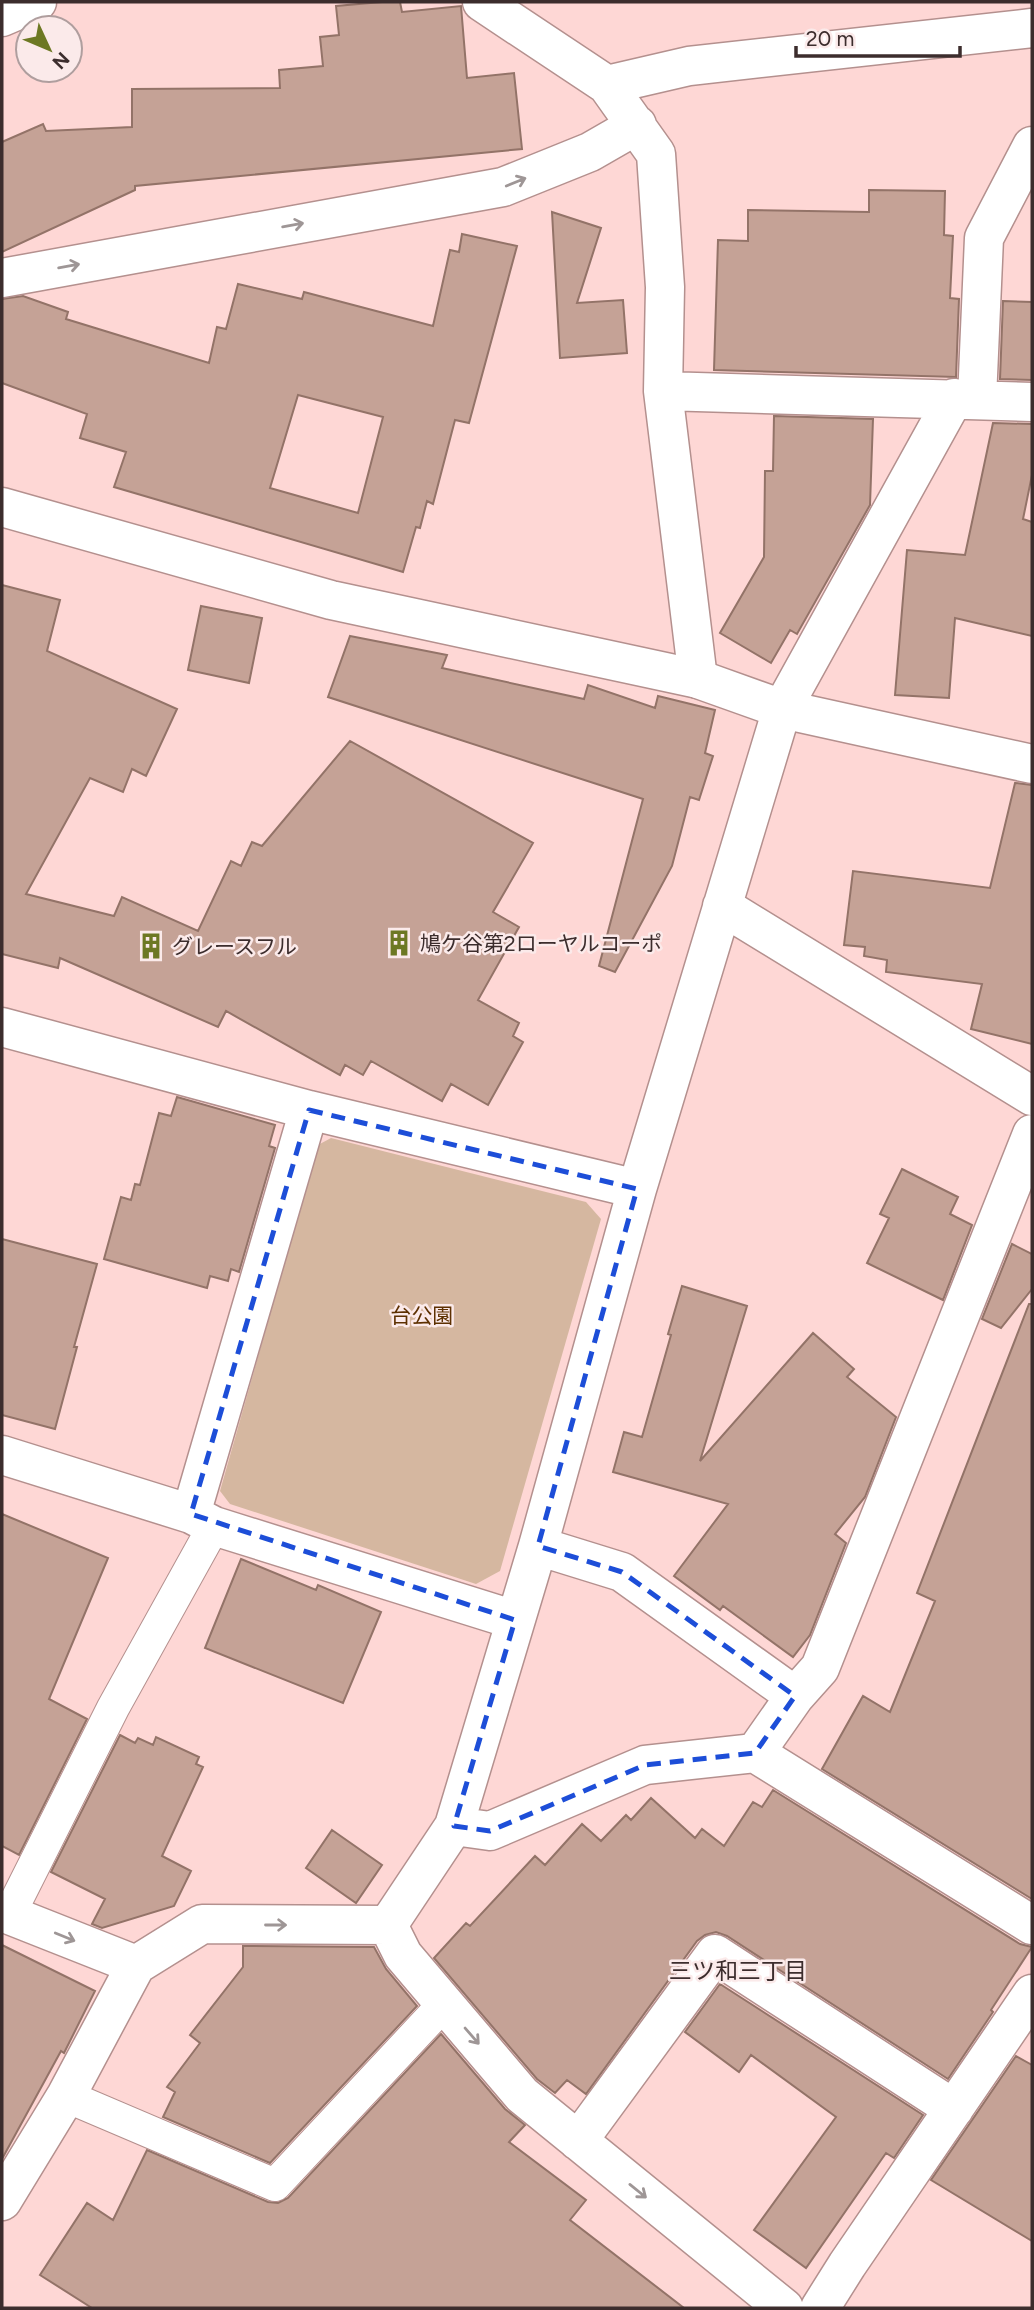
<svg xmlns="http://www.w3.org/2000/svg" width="1034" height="2310" font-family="Figtree,'Noto Sans JP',sans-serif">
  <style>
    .green { fill: #d5b7a0 }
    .building { fill: #c5a296; stroke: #937368; stroke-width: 2; fill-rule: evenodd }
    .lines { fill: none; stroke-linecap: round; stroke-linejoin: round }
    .lane-casing { stroke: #b4908e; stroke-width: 34 }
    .street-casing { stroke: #b4908e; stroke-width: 41 }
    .secondary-casing { stroke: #b4908e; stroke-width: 41 }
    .lane { stroke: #fff; stroke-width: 32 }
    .street { stroke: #fff; stroke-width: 38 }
    .secondary { stroke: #fff; stroke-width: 38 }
    .oneway { stroke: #9e9696 }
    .marked { fill: none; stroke: #1d4ed8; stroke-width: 5; stroke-dasharray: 14 9; stroke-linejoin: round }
    .labels { text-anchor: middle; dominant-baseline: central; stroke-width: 5; stroke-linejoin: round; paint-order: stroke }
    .poi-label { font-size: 21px; fill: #3c2d2d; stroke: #fbeaea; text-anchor: start }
    .park-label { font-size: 21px; fill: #5d3001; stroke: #fbeaea }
    .neighbourhood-label { font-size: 23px; fill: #3c2d2d; stroke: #fbeaea }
  </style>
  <rect width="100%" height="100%" fill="#fed7d5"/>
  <path class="green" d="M331,1138l255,64 15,17 -101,352 -24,13 -246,-80 -10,-13 98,-346z"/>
  <path class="building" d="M382,2h18l2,10 59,-6 6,72 47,-5 8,76 -387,37v4l-133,62v-110l41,-18 3,7 86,-4v-38l148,-1 -1,-18 44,-4 -3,-29 19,-2 -3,-29z
    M869,190l76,1 -1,44 9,1 -3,62 9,1 -3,78 -242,-7 4,-130 30,1v-31l121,2z
    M552,212l49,16 -24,75 46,-3 4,53 -67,5z
    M462,234l55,12 -48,177 -14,-3 -22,84 -6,-3 -7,27 -4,-1 -13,45 -289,-85 12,-35 -46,-14 7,-24 -85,-31v-84l21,-3 45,16 -2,7 143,44 8,-36 9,2 12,-45 64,15 2,-7 129,34 17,-76 9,2zM298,395l85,22 -25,96 -88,-25z
    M1003,301l29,1v78l-32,-1z
    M774,416l99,3 -3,86 -73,129 -7,-4 -19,33 -51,-30 44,-76 1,-86h8z
    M993,423l39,1v51l-9,44 9,3v114l-77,-18 -6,80 -54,-3 12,-145 58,5z
    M2,585l58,15 -13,51 130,58 -31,67 -14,-7 -9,23 -33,-14 -64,116 88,22 8,-19 76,34 33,-70 10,5 11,-24 10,4 88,-105 183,102 -40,69 26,15 -41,73 41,23 -6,13 10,6 -35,63 -37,-21 -9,17 -71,-40 -8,14 -18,-10 -5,10 -114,-64 -8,16 -158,-69 -2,10 -56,-14z
    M201,606l61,12 -13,65 -61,-13z
    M350,636l97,19 -5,13 142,31 4,-14 67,23 3,-12 57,14 -10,43 8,3 -14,44 -9,-3 -18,69 -57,106 -16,-6 44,-167 -315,-102z
    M1015,783l17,2v259l-61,-15 11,-45 -96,-12 1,-12 -23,-4 1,-9 -21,-2 9,-74 137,17z
    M177,1097l98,28 -6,21 6,2 -36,124 -8,-3 -3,12 -18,-5 -3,12 -103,-29 17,-62 10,3 4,-16 5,1 19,-72 12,3z
    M902,1169l56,28 -8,17 22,11 -29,75 -76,-37 22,-45 -9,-4z
    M2,1239l95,25 -23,83h3l-22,82 -53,-14z
    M1012,1244l20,10v35l-31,39 -19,-9z
    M682,1286l65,20 -47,155 113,-128 41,36 -7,8 49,40 -31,80 -30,37 11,9 -36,92 -17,22 -70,-51 -3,4 -46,-34 54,-72 -115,-32 11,-40 18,5 29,-102 -3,-1z
    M1029,1304h3v595l-210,-130 41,-73 27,16 45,-111 -18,-8z
    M2,1514l106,44 -59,141 38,20 -68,136 -17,-9z
    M241,1559l75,31 2,-5 63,27 -38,91 -138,-55z
    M120,1735l15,8 3,-5 15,7 3,-8 43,20 -3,7 7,3 -41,89 29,15 -17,35 -72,22 -10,-4 13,-25 -54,-27z
    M773,1790l247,154 12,3 -41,63 2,2 -45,67 -221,-143 -11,-4 -11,3 -8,6 -111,153 -19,-14 -12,13 -18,-14 -103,-121 32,-35 4,3 65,-70 10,9 37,-41 19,17 25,-26 5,5 20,-22 44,40 7,-9 22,17 29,-44 9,5z
    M332,1830l50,35 -26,38 -50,-35z
    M2,1945l93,46 -31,62 -3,-2 -59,108z
    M243,1946l131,1 12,22 31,37 -147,157 -107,-46 12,-25 -8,-5 33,-44 -10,-8 53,-68z
    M720,1984l203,131 -29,43 -8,-5 -80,115 -52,-38 82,-113 -85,-62 -12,17 -54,-40z
    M441,2034l64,75 20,16 -16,17 77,58 -16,20 114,88h-592l-52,-33 47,-72 26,17 34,-70 121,52 10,1 10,-5z
    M1016,2056l16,9v176l-101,-61z"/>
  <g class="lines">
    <g class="lane-casing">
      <path id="lane" d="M9,1915l104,-207 101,-182
        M66,2096l209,89 169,-181"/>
    </g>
    <g class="street-casing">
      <path id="street" d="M482,2l125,83 49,69 9,133 -2,104 35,288
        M607,85l82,-19 343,-38
        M2,278l501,-91 87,-35 47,-27
        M663,391l369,11
        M977,399l7,-161 48,-92
        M722,906l310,190
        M2,1027l307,83 328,79
        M2,1455l189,59 23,12 301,94
        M191,1514l118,-404
        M538,1546l84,26 173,124
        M755,1753l277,172
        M454,1826l36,5 155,-66 110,-12 40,-57 25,-28 212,-534
        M2,1912l134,53 66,-41 186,1 15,30 119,140 262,213
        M388,1925l66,-99 84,-280 99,-357 145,-480 172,-311
        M578,2141l137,-187 239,155
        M2,2201l64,-105 70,-131
        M820,2308l27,-43 185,-271"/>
    </g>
    <g class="secondary-casing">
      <path id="secondary" d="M2,17l35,-15
        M2,507l329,93 367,79 84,30 250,55"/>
    </g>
    <use href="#lane" class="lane"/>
    <use href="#street" class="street"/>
    <use href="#secondary" class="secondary"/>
  </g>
  <defs><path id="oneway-shaft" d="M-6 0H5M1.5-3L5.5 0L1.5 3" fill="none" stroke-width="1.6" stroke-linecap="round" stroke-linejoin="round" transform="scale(1.75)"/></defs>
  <g class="oneway">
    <use href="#oneway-shaft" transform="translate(516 182) rotate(-22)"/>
    <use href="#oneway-shaft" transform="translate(293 225) rotate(-10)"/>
    <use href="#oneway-shaft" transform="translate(69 266) rotate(-10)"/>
    <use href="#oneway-shaft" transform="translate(276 1925)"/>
    <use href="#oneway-shaft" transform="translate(65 1937) rotate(22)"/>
    <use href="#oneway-shaft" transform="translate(472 2036) rotate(49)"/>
    <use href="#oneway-shaft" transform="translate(638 2191) rotate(39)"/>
  </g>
  <path class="marked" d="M309,1110l328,79 -99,357 84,26 173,124 -40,57 -110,12 -155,66 -36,-5 61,-206 -324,-106z"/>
  <defs>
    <g id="building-bare" transform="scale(2.1)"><path d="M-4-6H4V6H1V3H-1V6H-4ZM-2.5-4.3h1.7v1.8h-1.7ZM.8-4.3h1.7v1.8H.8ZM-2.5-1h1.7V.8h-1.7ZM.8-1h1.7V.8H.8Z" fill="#6d7823" stroke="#fbeaea" stroke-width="2.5" paint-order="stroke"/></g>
  </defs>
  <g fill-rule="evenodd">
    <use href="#building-bare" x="399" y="943"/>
    <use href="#building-bare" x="151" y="946"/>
  </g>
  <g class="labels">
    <g class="poi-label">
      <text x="420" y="943">鳩ケ谷第2ローヤルコーポ</text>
      <text x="172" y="946">グレースフル</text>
    </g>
    <g class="park-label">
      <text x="422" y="1315">台公園</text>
    </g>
    <g class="neighbourhood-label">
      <text x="738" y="1971">三ツ和三丁目</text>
    </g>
  </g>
  <rect width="1034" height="2310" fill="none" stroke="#3c2d2d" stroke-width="7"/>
  <g transform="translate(49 49) rotate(134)"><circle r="33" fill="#fbeaea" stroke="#af9e9e" stroke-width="2"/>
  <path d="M0-5L12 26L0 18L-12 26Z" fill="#6d7823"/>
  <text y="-10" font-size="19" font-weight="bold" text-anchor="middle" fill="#3c2d2d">N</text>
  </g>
  <path d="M796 46v10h164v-10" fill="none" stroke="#3c2d2d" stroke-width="3.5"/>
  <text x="806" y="46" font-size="21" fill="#3c2d2d" stroke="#fbeaea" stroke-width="5" paint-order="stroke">20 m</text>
</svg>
